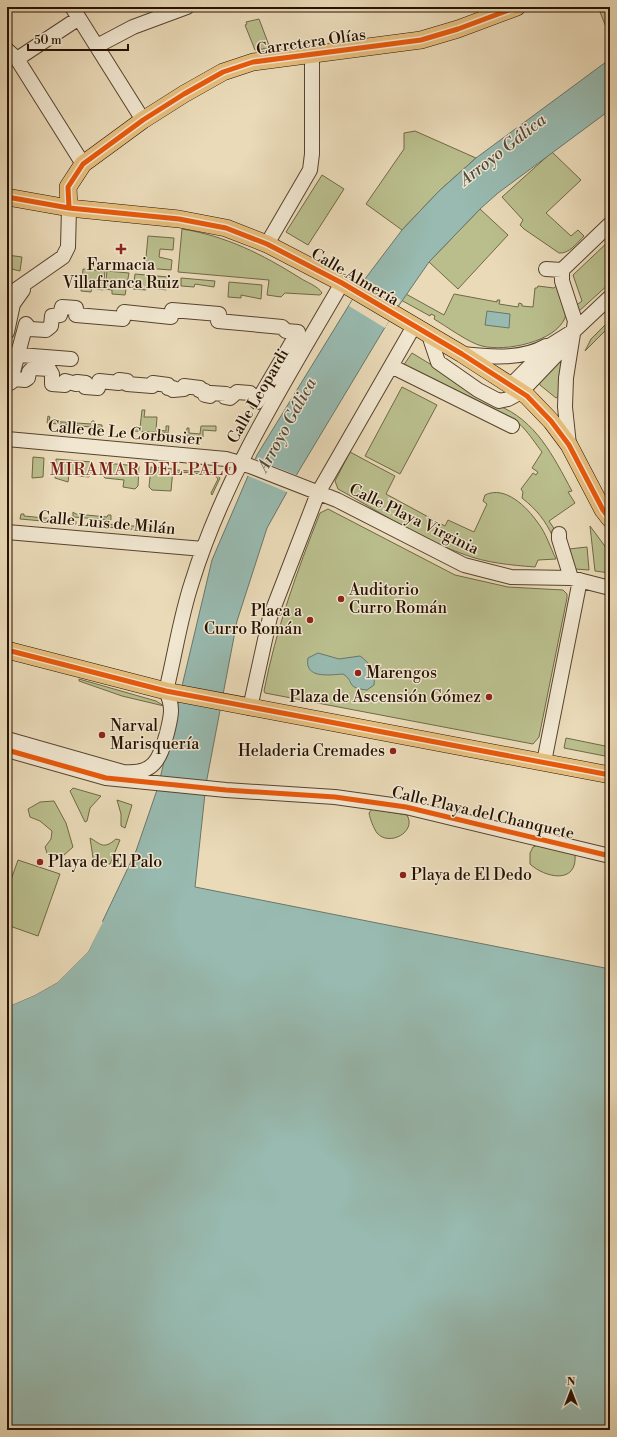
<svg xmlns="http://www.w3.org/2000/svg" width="617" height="1437" font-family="'Libre Bodoni',serif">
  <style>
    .green { fill: #babe8d; stroke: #706846 }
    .water { fill: #98bab0; stroke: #6a766a }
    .pier { fill: #eadab8 }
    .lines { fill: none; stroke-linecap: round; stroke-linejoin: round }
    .minor-casing { stroke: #57432e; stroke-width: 16 }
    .major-casing { stroke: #261100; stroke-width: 18 }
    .minor { stroke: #f1e7d1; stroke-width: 14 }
    .major { stroke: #e5bd7c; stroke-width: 17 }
    .cycleway-casing { stroke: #f1e7d1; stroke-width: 8 }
    .cycleway { stroke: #e8590c; stroke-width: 5 }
    .poi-dot { fill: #8f2418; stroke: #f1e7d1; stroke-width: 1.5 }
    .labels { text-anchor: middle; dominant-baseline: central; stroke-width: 3; stroke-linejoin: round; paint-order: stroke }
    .street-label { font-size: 16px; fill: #261100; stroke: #f1e7d1 }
    .poi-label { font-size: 16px; fill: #261100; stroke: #f1e7d1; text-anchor: start }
    .water-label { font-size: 17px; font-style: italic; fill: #4e4c3e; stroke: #f1e7d1 }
    .neighbourhood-label { font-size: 17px; letter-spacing: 1px; fill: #7a1f14; stroke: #f1e7d1 }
  </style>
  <rect width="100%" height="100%" fill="#eadab8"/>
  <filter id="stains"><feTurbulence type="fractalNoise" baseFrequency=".005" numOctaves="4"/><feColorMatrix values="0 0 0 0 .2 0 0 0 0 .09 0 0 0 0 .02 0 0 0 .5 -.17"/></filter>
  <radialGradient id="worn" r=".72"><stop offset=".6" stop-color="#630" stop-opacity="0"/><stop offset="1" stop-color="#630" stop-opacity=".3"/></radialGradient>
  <path class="green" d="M598,7h12v19l-4,1z
    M259,19l11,29 -15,2 -10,-25 2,-1 -1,-2z
    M415,131l61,27 -37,33 -37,39 -36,-26 38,-55v-16z
    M552,152l29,28 -35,33 25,23 7,-6 6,6c-7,7 -15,18 -25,17l-35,-24 -4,-4 3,-5 -21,-23z
    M322,175l22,14 -36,56 -22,-13z
    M480,209l28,26 -50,54 -29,-27z
    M182,229c44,7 80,25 118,49 6,4 18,8 22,15l-2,2 -35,-2 -4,4 -14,-2 2,-15 -91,-8z
    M148,236l26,2 -1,12 -13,-1 -1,8 13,3 -1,10 -26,-2z
    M610,240v43l-32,29 -4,-5 8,-6 -9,-26z
    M7,255l15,2 -2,14 -13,-3z
    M83,269l22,2 -2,19 -11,-2 -1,4 -10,-1z
    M107,271l22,2 -4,22 -13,-1v-4l-7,-1z
    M135,274l33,3 -2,13 -19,-3 -1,3 -13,-1z
    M181,278l34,3 -1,6 -19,-3 -1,3 -13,-1z
    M229,282l33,3 -1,14 -20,-4v3l-13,-1z
    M538,286l16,2 2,-2c4,8 12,22 9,32 -10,24 -60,34 -83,28 -13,-3 -36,-20 -48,-27l1,-3 -4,-2 -1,2 -29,-16 5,-6 38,21 10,-21 43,8v-2h3l-1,4 19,3 1,-4 3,1v2l11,1 2,-19h2z
    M610,320v6l-25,25 6,-12z
    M412,353l85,52c39,15 56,51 75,86l-4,1 7,11 -26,18 6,9 -2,7c-8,-17 -16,-27 -31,-39l1,-6 -2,-3 12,-16 3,2 2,-3 -6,-4 10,-16c-13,-17 -22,-34 -43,-39l-96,-47z
    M565,354l-6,42 -3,2 -16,-13 -1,-4z
    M402,387l35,18 -37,69 -35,-18z
    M142,410h3l-1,7h13l-1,13 10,1v-5h3l-1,7 -34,-2 1,-3h5z
    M48,416l2,1 -1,4 42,3 1,-3h2v3l8,1v3l-55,-5z
    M201,426h15v5l-13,-1v7l-17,-1 1,-8h2v5l11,1z
    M350,452l45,24 -9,18 59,32 3,-6 26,12 13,-28 -4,-3 2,-6c20,-10 42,12 53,28 8,10 12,24 18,36l-18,1 -3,7c-25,-2 -49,-4 -72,-13 -44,-15 -84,-43 -125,-65l-3,-8z
    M33,457l11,1 -1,19 -11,1z
    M56,459l36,3 -1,13 -2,2 -20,-2 -1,7 -13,-4z
    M104,463l35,3 -1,20 -3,3 -12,-2 1,-7 -19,-2 -2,-2z
    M151,467l22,2 -2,22 -19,-1 -3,-3z
    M177,470l39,3 4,5 -8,17 -1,-2 7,-14 -3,-4 -36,-3 -1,2h-2z
    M328,509l127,66 53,12 55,3 4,4v4l-28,139 -6,7 -268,-51 -1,-2c12,-62 33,-120 56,-178z
    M73,512l3,2 31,3 1,-2h3v5l-38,-3z
    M21,514h3v2l52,5v3l-56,-5z
    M107,524l52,4v-2h5l-1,6 -56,-5z
    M590,526l20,27v20l-15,-2z
    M587,547l2,23 -14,-1 -6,-20z
    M79,679l77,22 8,5 -42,-10 -43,-15z
    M566,738l44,9v10l-46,-9z
    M73,788l28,8 -11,12 -3,13 -2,1 -15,-31z
    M117,800l15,5 -7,23 -4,-2v-12z
    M54,801l12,22 7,24 -9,8 -16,1 -3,-9 6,-8 1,-8 -12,-10 -10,-4 -2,-8 12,-7z
    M372,809l35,6c10,17 -18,32 -30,18 -3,-4 -7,-14 -8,-20z
    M90,838c11,6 13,12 26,1l4,1 -10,24h-16z
    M538,845l37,9c3,31 -30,24 -45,10v-11l3,-6z
    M18,860l42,14 -22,62 -31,-11v-34z"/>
  <path class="water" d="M610,59v51l-112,83 -18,16 -51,53 -36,52 -96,160 -30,54 -30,93 -31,163 -11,103 415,82v461h-603v-423l28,-12 23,-13 30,-30 48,-101 22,-64 54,-227 45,-105 108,-176 37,-49 37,-39 37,-33z
    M487,311l23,3 -1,14 -24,-3z
    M318,653l21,6 21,-3c10,7 16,16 14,29l-7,5c-22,-2 -12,-9 -24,-16 -14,1 -39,5 -35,-16z"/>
  <path class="pier" d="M365,279l36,21 -16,28 -36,-22z
    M253,458l46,18 -10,17 -43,-18z
    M101,921l2,1 -15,30 -30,30 -23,13 -28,12v-2l27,-12 22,-13 30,-29z"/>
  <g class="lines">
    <g class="minor-casing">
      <path id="minor" d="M72,7l71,113
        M97,46l36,-19 54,-20
        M7,50l10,9 66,105
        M17,59l62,-41
        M267,244l43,-74 2,-16v-99
        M546,269l16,1
        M7,296l56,-39 5,-10 1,-39
        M62,307l14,1v7l47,4 1,-7 47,5 1,-7 47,4 -1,7 64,6 4,4 12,1 -41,70 -7,-9 -13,-1 -7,6 -5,-1 1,-3 -15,-1 -1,3 -5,-1v-4l-6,-1 1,-2 -16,-2v3l-11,1v-2h-5v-3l-15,-2 -1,3 -25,-2v-3l-8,-1v3l-20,-2 -1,7 -13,-1 1,-4 -9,-1 -1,2 -11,-3v4l-13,-1v-10l-3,-5 -16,-1 -4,4 -1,6 -3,2 -10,-1 -5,4 16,-59 4,5 16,1 5,-4 1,-10 8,-1z
        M7,332l6,-28 10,-14
        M429,335l9,27 40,28 21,11 9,-2 13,-7 44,-46 6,-10
        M7,354l64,5
        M462,354c27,3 60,6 84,-8
        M391,366l121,60
        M511,385l40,-40 24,-15 35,-33
        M7,439l219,20 24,7 87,34 127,65 47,12 60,1 39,10
        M569,445l-4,-38 1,-29 9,-57 -13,-40v-11l48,-46
        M7,532l196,17
        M559,534v5l12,39
        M250,708l20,-91 48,-124 96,-167
        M7,739l116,33c31,3 37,-13 44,-39 4,-17 7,-25 -1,-42 9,-36 14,-73 26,-109 33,-107 94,-202 150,-299
        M7,750l99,28 120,12 109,7 71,10 204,49
        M544,762l36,-182"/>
    </g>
    <g class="major-casing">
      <path id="major" d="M7,197l62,11 110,11 47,9 41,16 75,39 120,71 65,42 24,25 18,24 34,65 7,9
        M69,208l-1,-21 15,-23 60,-44 41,-26 39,-22 30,-10 168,-22 37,-11 59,-22
        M7,650l159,41 444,84"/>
    </g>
    <use href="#minor" class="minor"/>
    <use href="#major" class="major"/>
    <g class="cycleway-casing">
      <path id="cycleway" d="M7,197l62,11 110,11 47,9 41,16 75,39 120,71 65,42 24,25 18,24 34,65 7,9
        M69,208l-1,-21 15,-23 60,-44 41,-26 39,-22 30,-10 168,-22 37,-11 59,-22
        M7,650l159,41 444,84
        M7,750l99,28 120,12 109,7 71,10 204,49"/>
    </g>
    <use href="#cycleway" class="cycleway"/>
  </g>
  <g class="poi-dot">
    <path d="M119 243h4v4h4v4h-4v4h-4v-4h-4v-4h4z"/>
    <circle cx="341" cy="599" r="4"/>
    <circle cx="310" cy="620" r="4"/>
    <circle cx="358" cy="673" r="4"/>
    <circle cx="489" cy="697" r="4"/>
    <circle cx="102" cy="735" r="4"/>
    <circle cx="393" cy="751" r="4"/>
    <circle cx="40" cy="862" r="4"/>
    <circle cx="403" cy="875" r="4"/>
  </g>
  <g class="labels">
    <g class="street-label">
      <text transform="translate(311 42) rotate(-8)">Carretera Olías</text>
      <text transform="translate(355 277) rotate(30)">Calle Almería</text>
      <text transform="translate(258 396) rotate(-60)">Calle Leopardi</text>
      <text transform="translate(125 433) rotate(5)">Calle de Le Corbusier</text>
      <text transform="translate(414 519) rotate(26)">Calle Playa Virginia</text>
      <text transform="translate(107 523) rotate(5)">Calle Luis de Milán</text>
      <text transform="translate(483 813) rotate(13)">Calle Playa del Chanquete</text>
    </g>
    <g class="poi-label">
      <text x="121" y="265" text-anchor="middle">Farmacia<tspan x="121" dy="18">Villafranca Ruiz</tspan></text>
      <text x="349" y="590">Auditorio<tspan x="349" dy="18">Curro Román</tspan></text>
      <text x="302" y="611" text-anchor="end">Placa a<tspan x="302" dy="18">Curro Román</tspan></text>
      <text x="366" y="673">Marengos</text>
      <text x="481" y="697" text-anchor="end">Plaza de Ascensión Gómez</text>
      <text x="110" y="726">Narval<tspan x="110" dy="18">Marisquería</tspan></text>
      <text x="385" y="751" text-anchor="end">Heladeria Cremades</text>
      <text x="48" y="862">Playa de El Palo</text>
      <text x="411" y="875">Playa de El Dedo</text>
    </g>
    <g class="water-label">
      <text transform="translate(503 150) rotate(-38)">Arroyo Gálica</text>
      <text transform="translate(287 425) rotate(-61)">Arroyo Gálica</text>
    </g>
    <g class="neighbourhood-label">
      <text x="144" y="470">MIRAMAR DEL PALO</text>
    </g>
  </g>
  <rect width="617" height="1437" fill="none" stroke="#eadab8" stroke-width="24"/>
  <rect x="8" y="8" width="601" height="1421" fill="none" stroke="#261100" stroke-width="2"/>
  <rect x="12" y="12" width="593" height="1413" fill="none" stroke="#261100"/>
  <g transform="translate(571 1391)" stroke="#f1e7d1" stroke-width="3" paint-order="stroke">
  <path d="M0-3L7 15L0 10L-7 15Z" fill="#261100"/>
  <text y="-6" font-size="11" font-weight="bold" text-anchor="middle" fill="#261100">N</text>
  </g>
  <path d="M28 44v6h100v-6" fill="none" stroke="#261100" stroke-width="2"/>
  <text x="34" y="44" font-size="12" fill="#261100" stroke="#f1e7d1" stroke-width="3" paint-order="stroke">50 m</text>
  <rect width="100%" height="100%" filter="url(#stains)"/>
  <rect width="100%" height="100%" fill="url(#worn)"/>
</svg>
